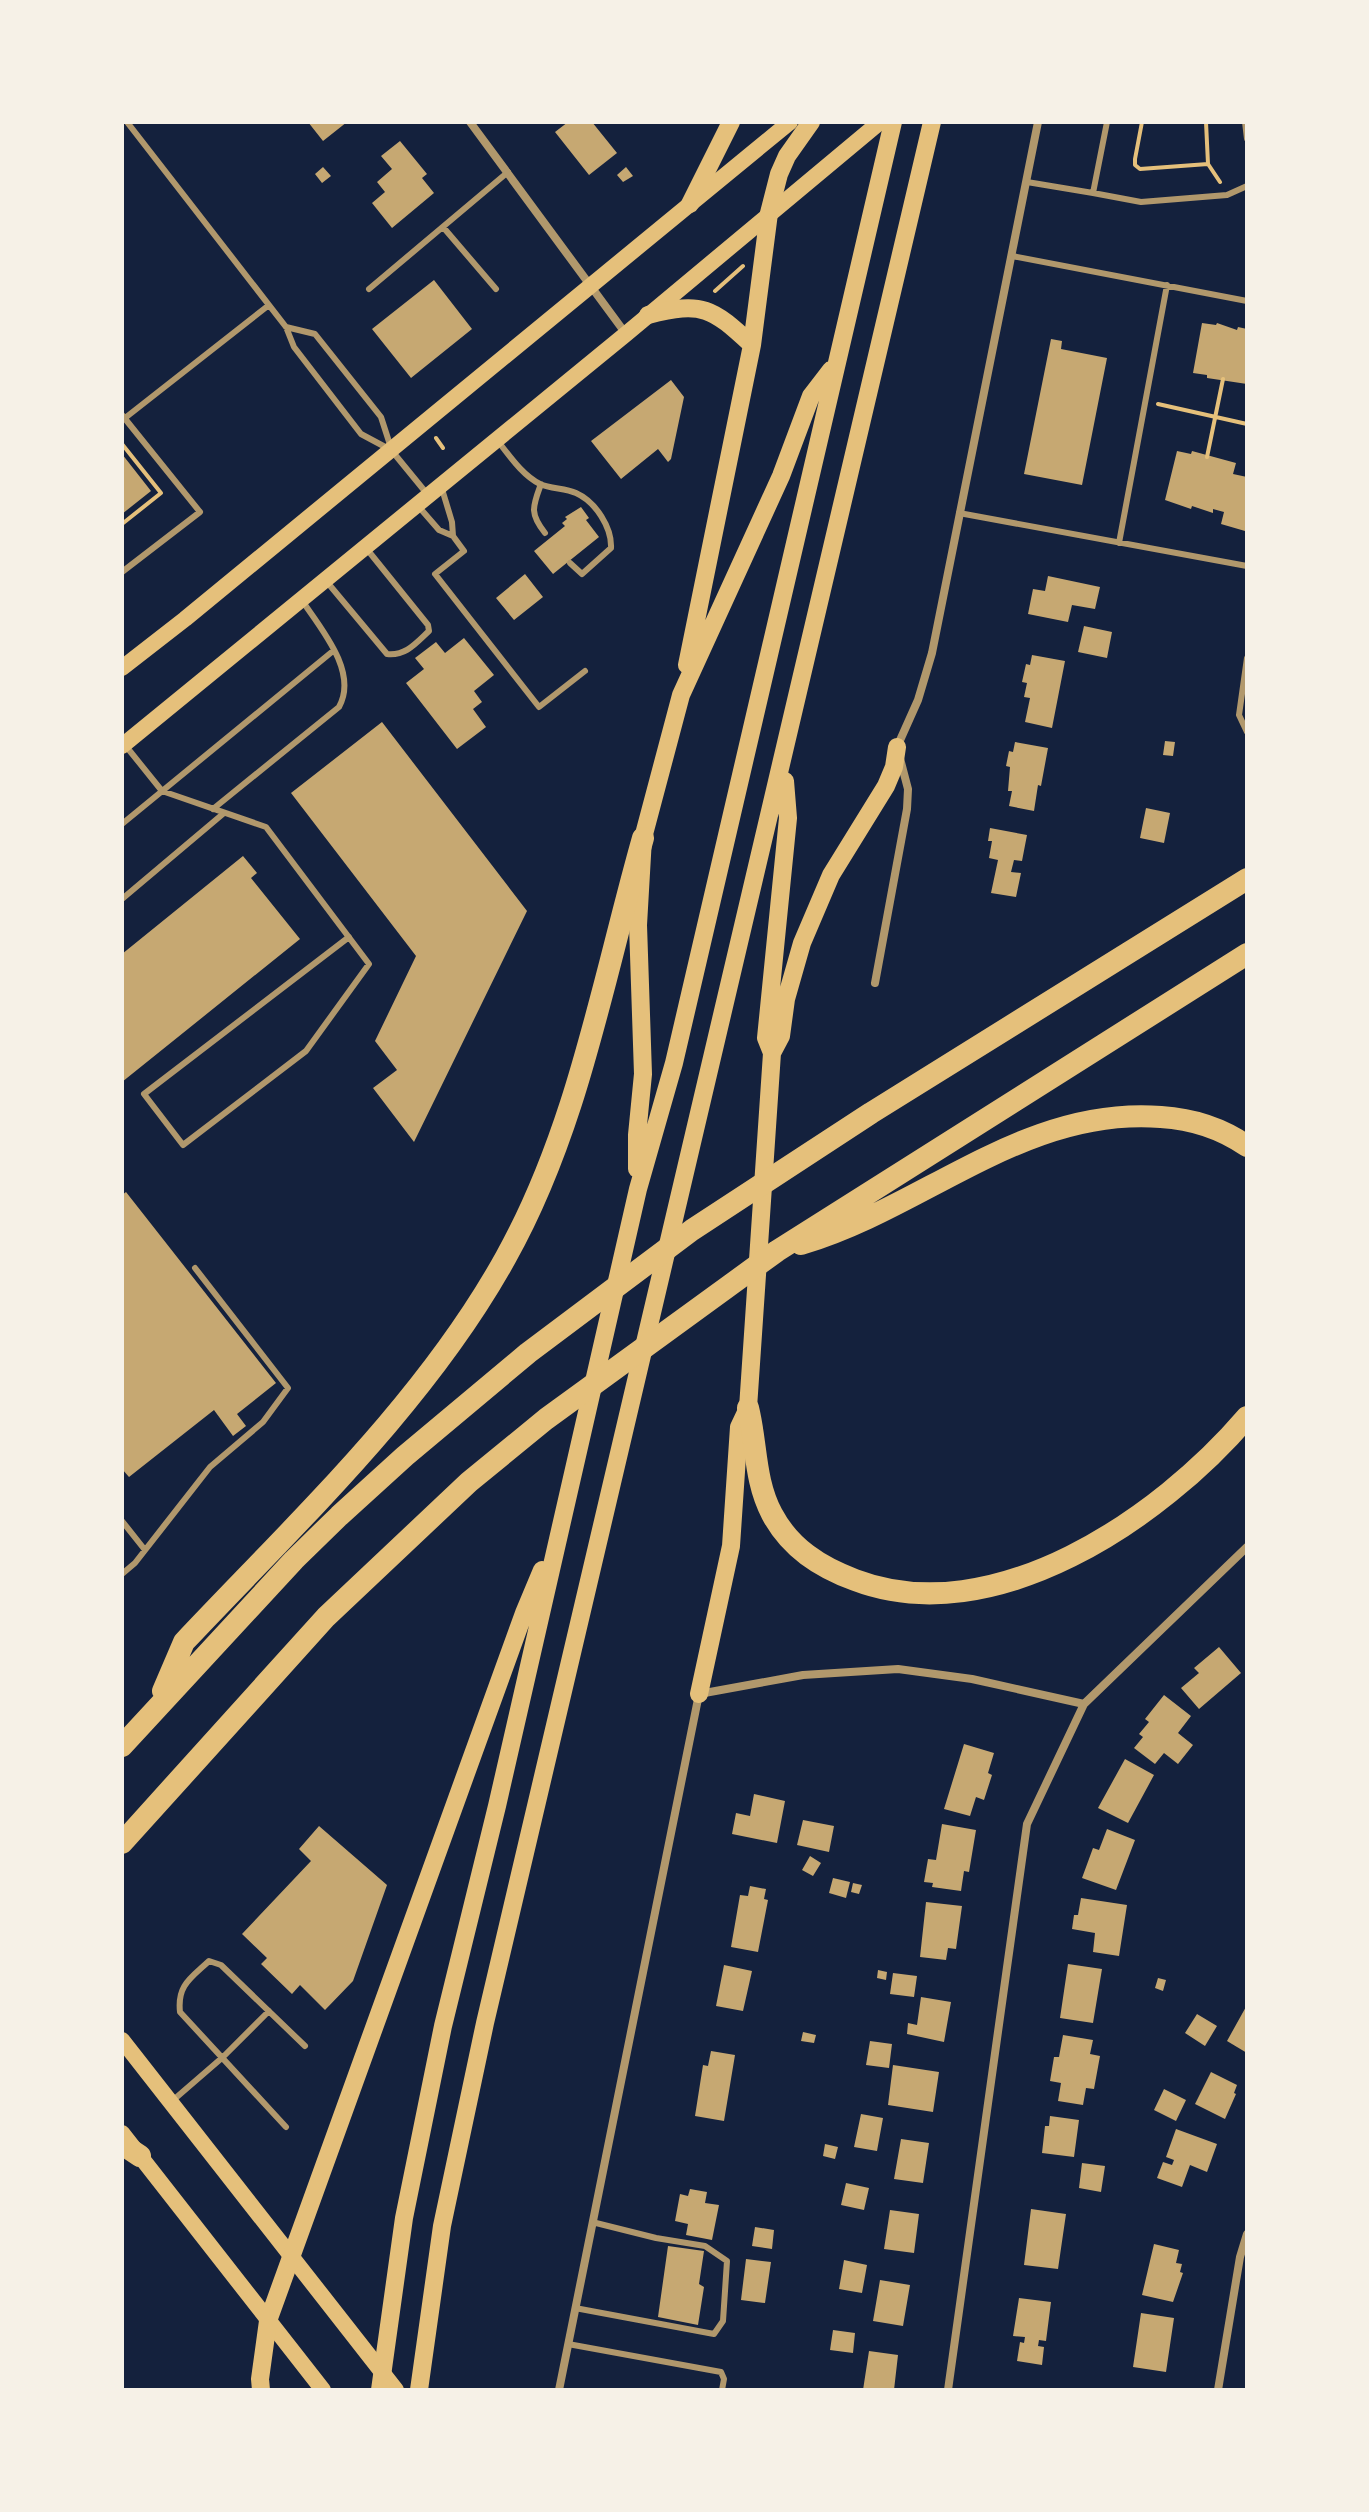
<svg xmlns="http://www.w3.org/2000/svg" width="1369" height="2512" font-family="Quicksand,sans-serif">
  <style>
    .building { fill: #c6a872 }
    .lines { fill: none; stroke-linecap: round; stroke-linejoin: round }
    .path { stroke: #e5c07b; stroke-width: 4 }
    .service { stroke: #b1986c; stroke-width: 6 }
    .minor { stroke: #b1986c; stroke-width: 8 }
    .secondary { stroke: #e5c07b; stroke-width: 16 }
    .primary { stroke: #e5c07b; stroke-width: 18 }
    .motorway { stroke: #e5c07b; stroke-width: 22 }
  </style>
  <rect width="100%" height="100%" fill="#14213d"/>
  <path class="building" d="M308,122h39l-24,19z
    M568,122h24l25,31 -28,22 -34,-43z
    M400,141l27,33 -5,4 12,15 -42,35 -20,-25 13,-11 -8,-10 15,-13 -11,-13z
    M323,167l8,9 -9,7 -7,-9z
    M626,167l7,9 -10,6 -6,-7z
    M434,280l38,49 -61,49 -39,-49z
    M1202,323l14,2 1,-2 20,7 1,-3 9,2v55l-40,-6v-3l-14,-2z
    M1051,339l11,2 -1,8 46,9 -25,127 -58,-11z
    M671,380l13,17 -13,62 -3,3 -10,-13 -37,30 -30,-38z
    M1177,451l14,3 1,-3 44,12 -3,11 14,3v51l-2,3 -24,-7 3,-12 -11,-3v4l-21,-7 -1,3 -26,-9z
    M122,454l29,37 -29,23z
    M581,507l8,11 -3,2 13,17 -46,37 -19,-23 31,-25 -3,-3 5,-4 -2,-2z
    M525,574l18,23 -29,23 -18,-22z
    M1048,576l52,11 -5,22 -23,-4 -4,17 -40,-8 5,-25 12,2z
    M1084,626l28,6 -5,26 -29,-6z
    M464,638l30,37 -20,16 8,11 -9,7 13,18 -29,22 -51,-66 18,-14 -9,-11 21,-16 9,11z
    M1032,655l33,6 -13,67 -27,-6 5,-24 -6,-1 3,-14 -5,-1 4,-18 4,1z
    M382,722l145,189 -113,231 -41,-54 24,-18 -22,-29 41,-85 -125,-163z
    M1165,741l10,1 -2,14 -10,-1z
    M1015,742l33,6 -7,38 -3,-1 -4,26 -25,-5 3,-15h-4l2,-24 -4,-1 3,-15 4,1z
    M1146,808l24,5 -6,30 -24,-5z
    M990,828l37,7 -5,26 -8,-1 -3,12 10,1 -5,24 -25,-4 7,-33 -9,-2 3,-17h-4z
    M243,856l14,17 -6,5 49,61 -178,143v-128z
    M126,1192l150,191 -39,31 9,12 -13,10 -19,-26 -85,67 -7,-8v-274z
    M1219,1647l22,26 -42,36 -18,-21 18,-15 -5,-5z
    M1164,1695l27,21 -13,17 15,12 -15,19 -14,-11 -9,11 -21,-16 9,-11 -4,-3 10,-12 -4,-3z
    M964,1744l30,9 -6,20 4,2 -8,25 -8,-3 -6,19 -26,-7z
    M1125,1759l29,16 -26,48 -30,-15z
    M754,1794l31,7 -8,42 -45,-9 4,-21 14,3z
    M803,1820l31,6 -5,26 -32,-7z
    M942,1824l34,6 -7,42 -5,-1 -3,20 -29,-4 1,-4 -9,-1 4,-23 8,1z
    M319,1826l68,59 -34,96 -28,29 -25,-25 -8,9 -31,-30 6,-6 -25,-24 69,-73 -12,-12z
    M1107,1829l28,11 -19,50 -34,-12 11,-30 6,2z
    M810,1856l11,7 -8,13 -11,-6z
    M833,1878l17,4 -4,16 -17,-5z
    M853,1883l9,2 -3,9 -8,-2z
    M750,1886l16,3 -2,10 4,1 -10,52 -27,-5 9,-52 8,1z
    M1081,1898l46,7 -8,51 -26,-4 2,-19 -23,-4 2,-14h4z
    M926,1902l36,4 -6,43 -8,-1 -2,12 -26,-3z
    M1068,1964l34,5 -9,54 -33,-5z
    M724,1965l28,6 -9,40 -27,-5z
    M878,1970l9,2 -1,8 -9,-2z
    M893,1973l24,3 -3,21 -24,-3z
    M1158,1978l8,2 -3,11 -8,-3z
    M921,1997l30,5 -7,40 -37,-8 1,-11 9,2z
    M1247,2005v48l-20,-12z
    M1197,2014l20,12 -12,20 -20,-13z
    M803,2032l13,3 -2,8 -13,-2z
    M1063,2035l30,5 -3,14 10,2 -6,33 -8,-1 -3,17 -25,-4 3,-18 -11,-2 4,-24h5z
    M870,2041l22,3 -3,24 -23,-3z
    M711,2051l24,4 -11,66 -29,-5 8,-51 5,1z
    M893,2065l46,7 -6,40 -45,-7z
    M1211,2072l26,13 -3,8 2,1 -11,25 -30,-15z
    M1164,2089l22,11 -10,21 -22,-11z
    M861,2114l22,4 -6,33 -23,-4z
    M1050,2116l29,4 -5,37 -32,-4 3,-27h4z
    M1176,2129l41,15 -10,28 -17,-7 -8,22 -25,-9 6,-16 9,3 2,-5 -8,-3z
    M901,2139l28,4 -6,40 -29,-4z
    M825,2144l13,3 -3,12 -12,-3z
    M1082,2163l23,3 -4,26 -22,-4z
    M846,2183l23,5 -5,22 -23,-5z
    M690,2189l17,3 -2,11 14,2 -7,35 -26,-5 2,-11 -13,-3 5,-27 8,2z
    M1031,2209l35,5 -8,55 -34,-4z
    M890,2210l29,4 -5,39 -30,-4z
    M755,2227l19,3 -2,19 -20,-3z
    M1154,2244l25,6 -3,13 6,1 -2,8 3,1 -10,29 -31,-7z
    M668,2246l36,5 -5,33 5,3 -6,38 -40,-8z
    M746,2259l25,3 -6,41 -24,-3z
    M844,2260l23,5 -5,28 -23,-4z
    M880,2280l30,5 -7,41 -30,-5z
    M1019,2298l32,4 -5,39 -7,-1 -1,6 6,1 -2,18 -25,-4 3,-19 4,1 1,-6 -12,-1z
    M1141,2313l33,5 -8,54 -33,-5z
    M833,2330l22,3 -2,20 -23,-3z
    M869,2351l29,4 -4,35h-31z"/>
  <g class="lines">
    <path class="path" d="M1142,122l-7,37v6l5,4 68,-5 -2,-42
      M1208,164l12,18
      M715,291l28,-25
      M1158,404l89,20
      M436,438l7,10
      M122,444l39,49 -39,31
      M1207,457l16,-78"/>
    <path class="service" d="M127,122l159,205 8,20 67,87 28,15
      M1107,122l-14,71 48,9 86,-7 20,-9
      M1245,122l2,17
      M1027,182l66,11
      M443,227l53,62
      M1012,256l235,45
      M369,289l139,-117
      M286,327l29,7 66,83 11,34 36,44
      M122,415l78,97 -78,60
      M125,418l144,-113
      M497,440c12,15 25,35 43,44 11,5 25,4 36,9 20,9 36,35 35,55l-29,26 -12,-11
      M541,484c-8,22 -12,29 4,49
      M442,489l10,33 1,14
      M419,507l20,23 14,6 11,15 -29,23 104,133 46,-36
      M959,513l288,53
      M1119,543l48,-258
      M327,582l60,72c19,2 29,-11 42,-23l-1,-6 -62,-77
      M1247,658l-8,57 8,17
      M125,745l37,46 104,36 103,137 -63,87 -123,94 -39,-51 205,-157
      M213,809l126,-102c19,-34 -16,-76 -36,-105
      M122,824l211,-173
      M122,899l102,-86
      M122,1521l23,29
      M122,1574l13,-11 75,-96 53,-45 25,-34 -93,-120
      M171,2102l52,-45 46,-46
      M286,2127l-106,-115c-3,-27 11,-34 29,-51l12,4 84,81
      M575,2308l139,26 9,-13 4,-60 -22,-15 -49,-8 -64,-16
      M568,2344l153,28 3,7 -2,11"/>
    <path class="minor" d="M470,122l156,212
      M875,983l32,-174 1,-20 -11,-42 21,-47 14,-47 106,-531
      M559,2390l140,-696 104,-19 95,-6 74,10 112,25
      M948,2390l79,-566 57,-120 163,-157
      M1218,2390l22,-133 7,-23"/>
    <path class="secondary" d="M122,668l63,-49 605,-497
      M122,746l504,-412 254,-212
      M122,2040l274,350
      M122,2133l201,257"/>
    <path class="primary" d="M690,204l41,-82
      M648,315c55,-14 64,-7 104,30
      M687,665l65,-320 17,-132 10,-39 8,-18 24,-34
      M772,1053l9,-17 5,-37 16,-56 29,-68 55,-89 8,-19 3,-20
      M637,1169v-34l6,-61 -5,-149 5,-87 38,-143 100,-219 30,-80 20,-26
      M699,1694l32,-148 8,-119 9,-19 24,-355 -6,-15 22,-220 -3,-37
      M261,2390l-1,-11 8,-58 256,-708 18,-43
      M380,2390l24,-172 39,-192 54,-220 141,-617 36,-126 219,-941
      M419,2390l23,-164 43,-203 447,-1901"/>
    <path class="motorway" d="M801,1244c123,-36 223,-138 360,-127 32,2 60,11 86,29
      M748,1408c9,36 6,72 24,106 18,34 48,53 83,66 139,53 306,-62 392,-163
      M163,1691l21,-49c113,-120 242,-240 322,-385 72,-129 97,-278 137,-419
      M122,1746l172,-186 45,-44 66,-60 123,-103 164,-123 179,-117 376,-234
      M122,1843l204,-226 143,-135 77,-63 231,-168 470,-297
      M122,2144l18,12"/>
  </g>
  <rect width="1369" height="2512" fill="none" stroke="#f6f1e7" stroke-width="248"/>
</svg>
